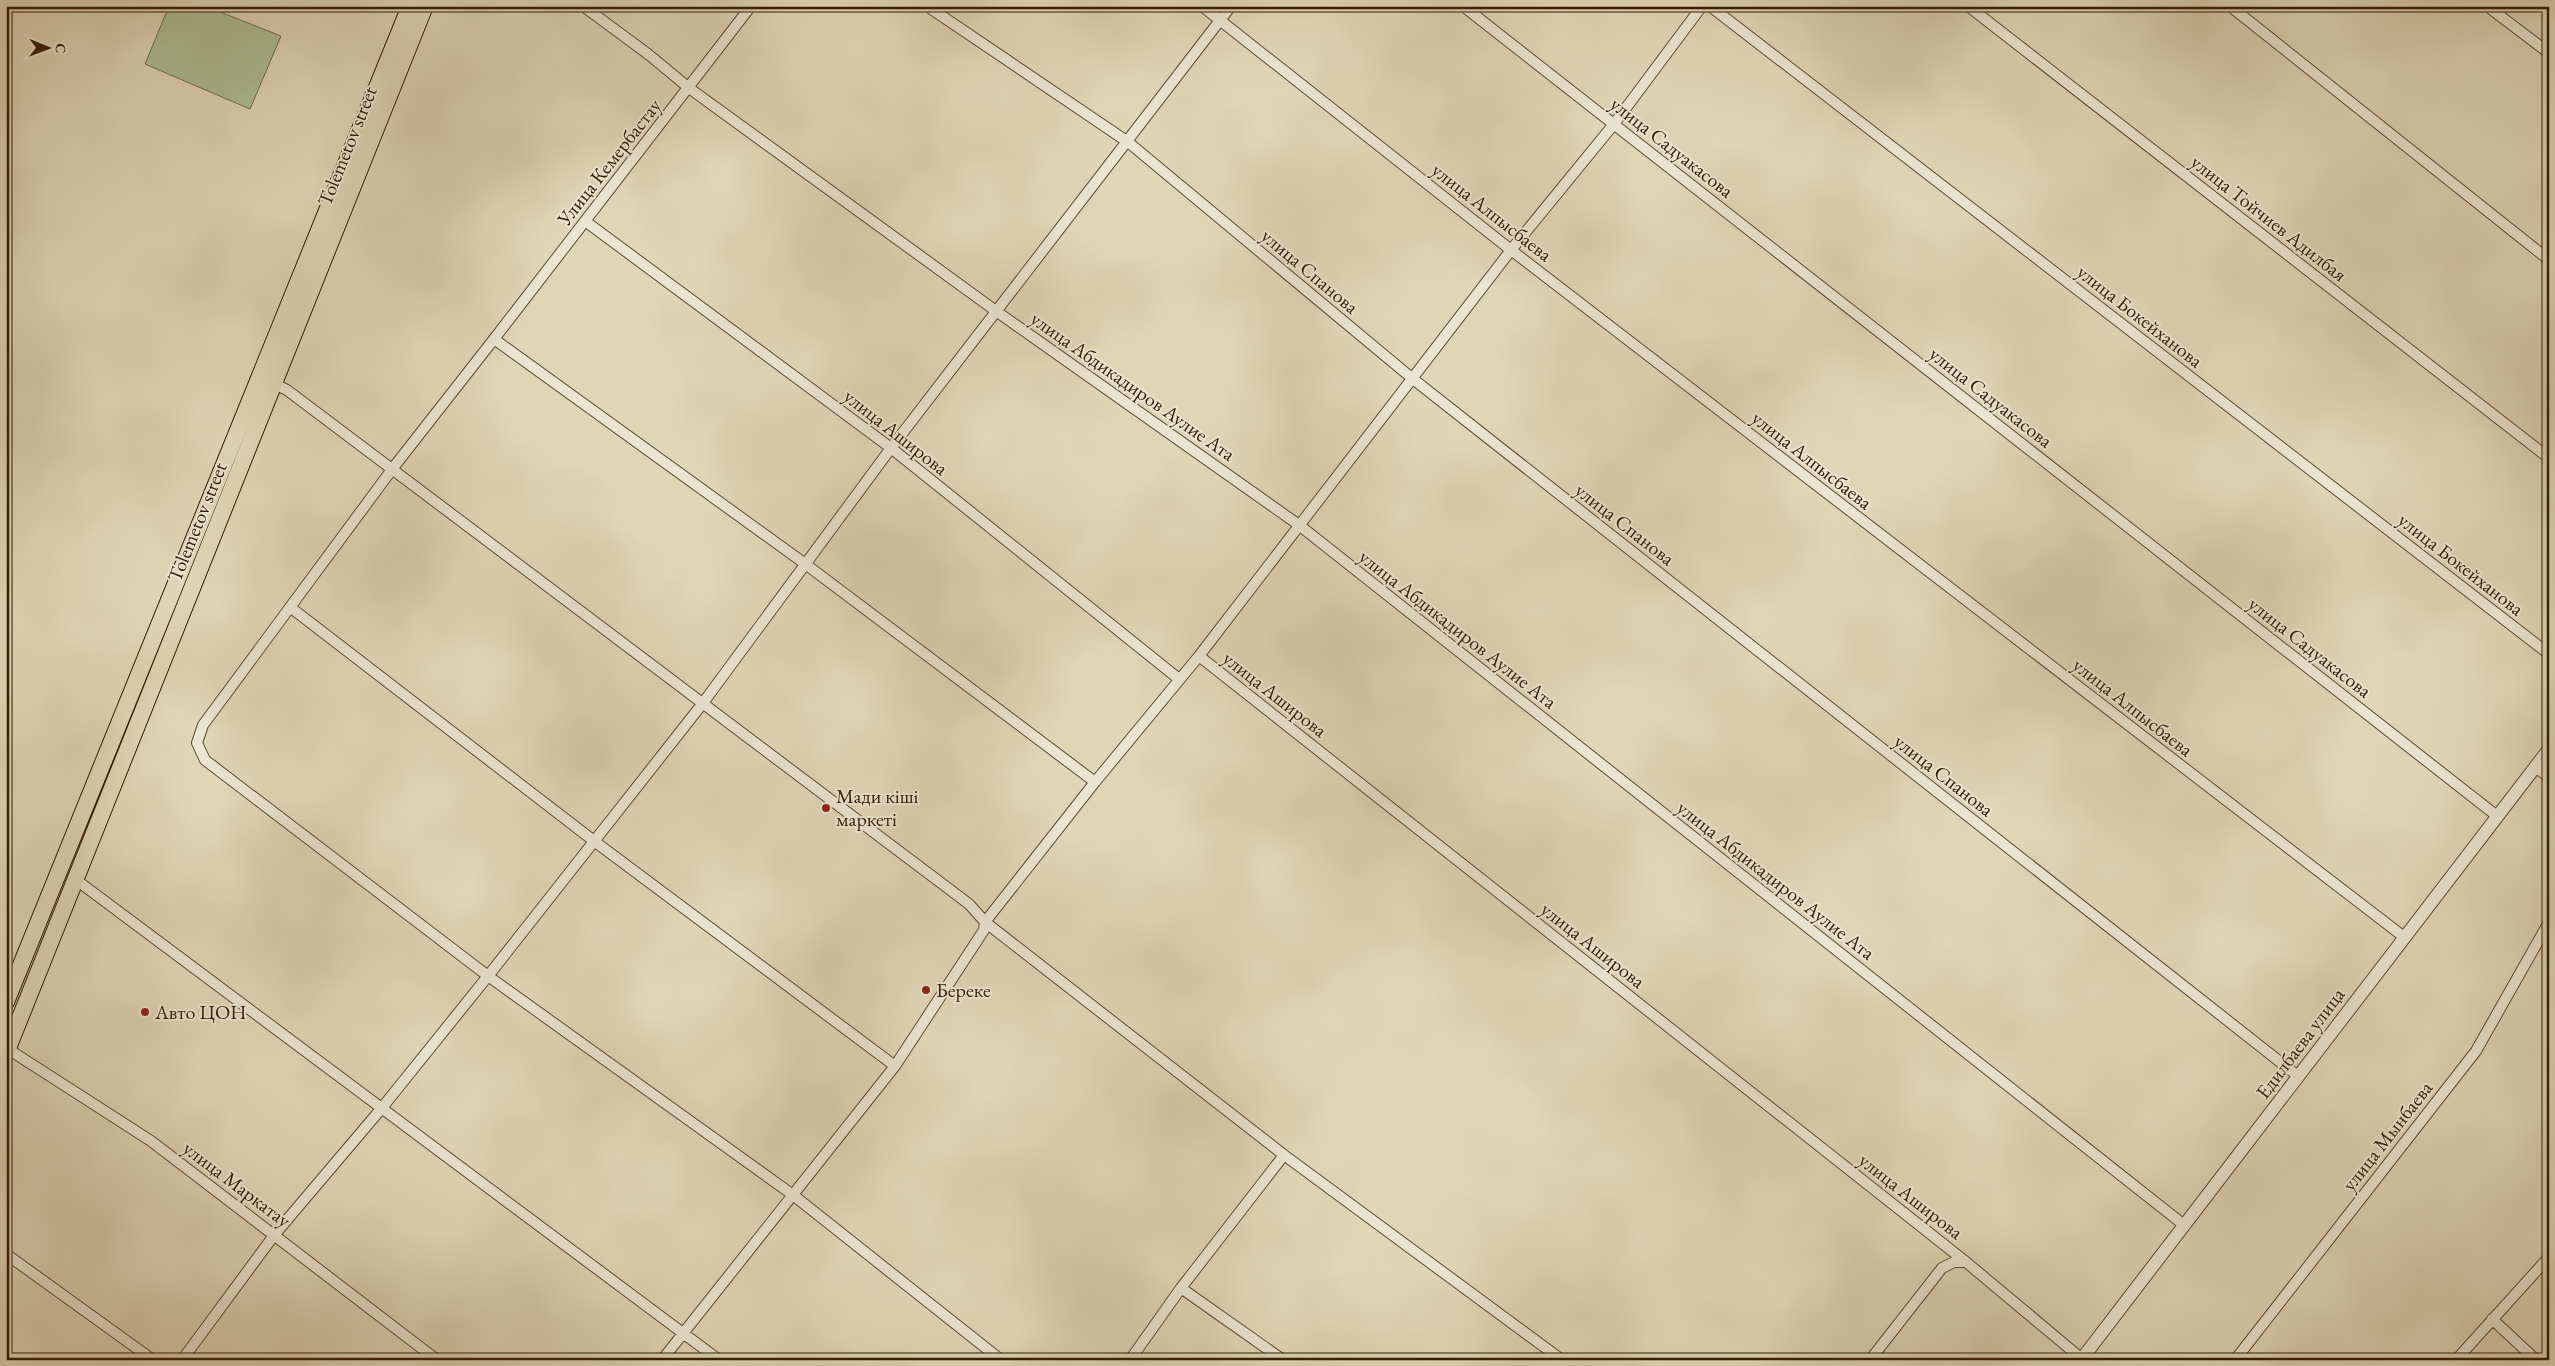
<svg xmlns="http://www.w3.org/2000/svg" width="2555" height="1366" font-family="'EB Garamond',serif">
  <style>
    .green { fill: #abbe93; stroke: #6f6d4c }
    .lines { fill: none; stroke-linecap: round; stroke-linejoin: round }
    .minor-casing { stroke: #5e4a31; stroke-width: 12 }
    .tertiary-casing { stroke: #5e4a31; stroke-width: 14 }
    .primary-casing { stroke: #331c04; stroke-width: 18 }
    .minor { stroke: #eae4d0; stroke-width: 10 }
    .tertiary { stroke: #eae4d0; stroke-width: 12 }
    .primary { stroke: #dfd5b7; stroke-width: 16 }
    .poi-dot { fill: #8f2418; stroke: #eae4d0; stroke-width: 2 }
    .labels { text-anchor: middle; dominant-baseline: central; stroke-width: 4; stroke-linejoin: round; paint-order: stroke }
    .street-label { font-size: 20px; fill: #331c04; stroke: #eae4d0 }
    .poi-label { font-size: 20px; fill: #331c04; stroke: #eae4d0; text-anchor: start }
  </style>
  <rect width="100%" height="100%" fill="#dfd5b7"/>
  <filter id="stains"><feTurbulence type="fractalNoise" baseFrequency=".004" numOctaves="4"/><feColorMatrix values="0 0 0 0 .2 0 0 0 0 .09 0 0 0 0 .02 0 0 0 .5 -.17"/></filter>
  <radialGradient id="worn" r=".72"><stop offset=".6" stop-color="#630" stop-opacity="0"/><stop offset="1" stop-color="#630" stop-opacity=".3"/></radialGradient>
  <path class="green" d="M169,6h36l76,30 -31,73 -105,-45z"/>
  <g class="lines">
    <g class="minor-casing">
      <path id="minor" d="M583,6l65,48 41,34 307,223 303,214 885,700
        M927,6l201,136 285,237 885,697
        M1202,6l309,244 893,687
        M1463,6l1034,810
        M1710,6l839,648
        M1968,6l581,452
        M2230,6l319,254
        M2487,6l62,47
        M585,221l306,227 288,231
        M494,339l257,-333
        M270,382l17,8 682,514 16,18 -1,8 -89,136 -233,294
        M290,607l304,234 301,225
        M1199,656l767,606
        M2535,767l14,10
        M75,879l644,481
        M8,1049l143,92 286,219
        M6,1254l147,106
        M1181,1288l102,72
        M2492,1319l44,41
        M182,1360l93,-126 106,-125 107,-133 215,-273 188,-255 340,-442
        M1001,1360l-208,-165 -305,-219 -283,-216 -8,-17 6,-18 190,-257 101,-129 310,224 291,219
        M1130,1360l51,-72 103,-133
        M1562,1360l-278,-205 -299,-233 110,-140 104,-126 312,-406 103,-126 88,-118
        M1870,1360l72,-92 12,-6h12l116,97
        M2235,1360l241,-309 73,-129
        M2456,1360l93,-103"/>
    </g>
    <g class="tertiary-casing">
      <path id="tertiary" d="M2081,1360l468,-611"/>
    </g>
    <g class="primary-casing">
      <path id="primary" d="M6,1002l404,-996
        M6,1053l419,-1047"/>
    </g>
    <use href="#minor" class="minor"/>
    <use href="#tertiary" class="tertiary"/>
    <use href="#primary" class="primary"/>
  </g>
  <g class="poi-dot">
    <circle cx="826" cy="808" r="5"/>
    <circle cx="926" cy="990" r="5"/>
    <circle cx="145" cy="1012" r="5"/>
  </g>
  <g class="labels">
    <g class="street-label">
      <text transform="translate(347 146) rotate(-68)">Tolemetov street</text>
      <text transform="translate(1672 147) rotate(38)">улица Садуакасова</text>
      <text transform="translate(609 162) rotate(-52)">Улица Кемербастау</text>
      <text transform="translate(1492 212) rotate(38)">улица Алпысбаева</text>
      <text transform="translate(2269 218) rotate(38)">улица Тойчиев Адилбая</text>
      <text transform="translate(1310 271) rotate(40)">улица Спанова</text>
      <text transform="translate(2140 316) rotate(38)">улица Бокейханова</text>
      <text transform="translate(1133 386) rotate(35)">улица Абдикадиров Аулие Ата</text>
      <text transform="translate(1991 397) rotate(38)">улица Садуакасова</text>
      <text transform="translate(896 432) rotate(38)">улица Аширова</text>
      <text transform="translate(1812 460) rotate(38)">улица Алпысбаева</text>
      <text transform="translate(197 522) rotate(-68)">Tolemetov street</text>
      <text transform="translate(1625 524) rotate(38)">улица Спанова</text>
      <text transform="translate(2461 564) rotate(38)">улица Бокейханова</text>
      <text transform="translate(1458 629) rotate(38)">улица Абдикадиров Аулие Ата</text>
      <text transform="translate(2310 647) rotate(38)">улица Садуакасова</text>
      <text transform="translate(1275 694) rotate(38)">улица Аширова</text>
      <text transform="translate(2133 707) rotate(38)">улица Алпысбаева</text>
      <text transform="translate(1944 775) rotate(38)">улица Спанова</text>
      <text transform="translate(1776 880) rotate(38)">улица Абдикадиров Аулие Ата</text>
      <text transform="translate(1593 945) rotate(38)">улица Аширова</text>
      <text transform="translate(2300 1043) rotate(-53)">Едилбаева улица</text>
      <text transform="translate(2387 1136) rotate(-52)">улица Мынбаева</text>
      <text transform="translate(237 1184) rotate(37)">улица Маркатау</text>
      <text transform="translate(1911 1196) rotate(38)">улица Аширова</text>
    </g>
    <g class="poi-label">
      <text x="836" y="796">Мади кіші<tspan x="836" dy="23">маркеті</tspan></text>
      <text x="936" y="990">Береке</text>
      <text x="155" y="1012">Авто ЦОН</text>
    </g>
  </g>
  <rect width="2555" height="1366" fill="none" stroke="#dfd5b7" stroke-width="25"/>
  <rect x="8" y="8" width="2540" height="1351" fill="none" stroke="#331c04" stroke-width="2.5"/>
  <rect x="12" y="12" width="2530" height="1341" fill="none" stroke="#331c04"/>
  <g transform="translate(48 48) rotate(91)" stroke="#eae4d0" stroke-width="4" paint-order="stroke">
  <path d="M0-4L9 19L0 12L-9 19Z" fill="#331c04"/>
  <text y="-8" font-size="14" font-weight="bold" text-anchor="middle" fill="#331c04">С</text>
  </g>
  <rect width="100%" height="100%" filter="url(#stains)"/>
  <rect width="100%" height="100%" fill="url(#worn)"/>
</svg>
